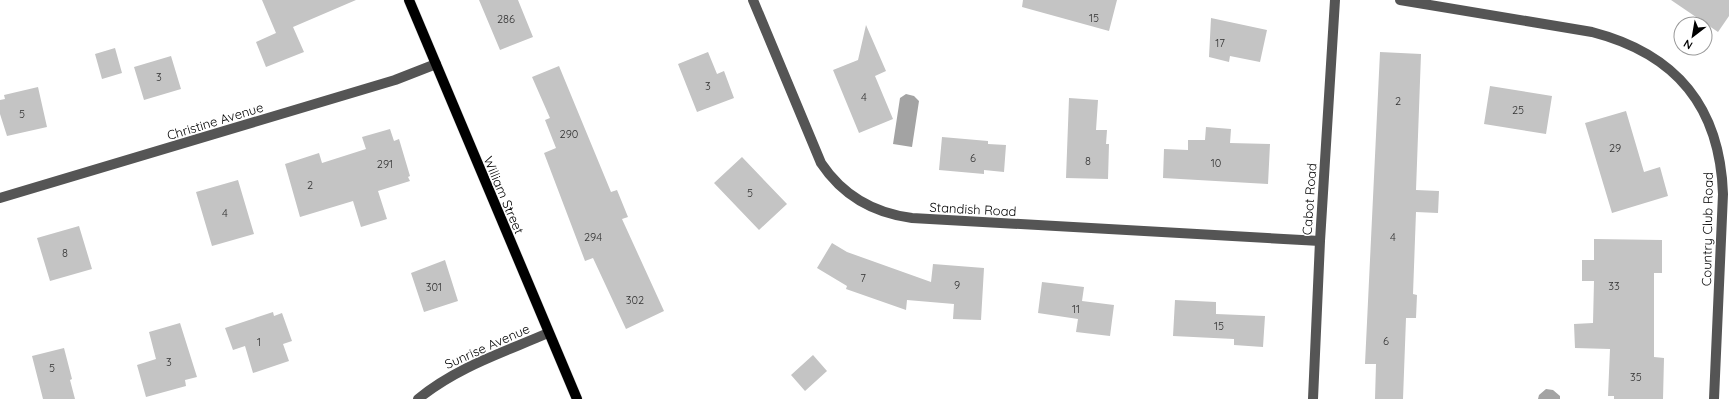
<svg xmlns="http://www.w3.org/2000/svg" width="1729" height="399" font-family="Quicksand,sans-serif">
  <style>
    .water { fill: #a3a3a3 }
    .building { fill: #c4c4c4 }
    .lines { fill: none; stroke-linecap: round; stroke-linejoin: round }
    .major-casing { stroke: #dbdbdb; stroke-width: 11 }
    .minor { stroke: #555; stroke-width: 10 }
    .major { stroke: #000; stroke-width: 10 }
    .labels { text-anchor: middle; dominant-baseline: central; stroke-width: 3; stroke-linejoin: round; paint-order: stroke }
    .number-label { font-size: 11px; fill: #313131 }
    .street-label { font-size: 13px; fill: #000; stroke: #fff }
  </style>
  <rect width="100%" height="100%" fill="#fff"/>
  <path class="water" d="M906,94l8,2 5,5 -7,46 -19,-3 7,-46z
    M1546,389l7,1 7,6v3h-22l1,-4z"/>
  <path class="building" d="M262,0h94l-63,27 11,25 -38,15 -10,-25 20,-9z
    M479,0h39l15,37 -33,13z
    M1023,0h94l-8,31 -87,-24z
    M1671,0h58v16l-11,16z
    M1211,18l56,12 -7,32 -30,-6 -1,6 -20,-5z
    M866,25l20,46 -11,5 18,43 -34,14 -26,-63 25,-10z
    M115,48l7,25 -20,6 -7,-25z
    M708,52l9,22 7,-3 10,27 -37,14 -19,-48z
    M1380,52l41,2 -5,136 23,1 -1,22 -22,-1 -3,82 4,1 -1,23h-10l-3,81h-28l1,-35h-11z
    M171,56l10,33 -37,11 -10,-33z
    M559,66l52,126 6,-2 11,27 -6,2 42,92 -38,18 -33,-71 -8,3 -41,-108 12,-5 -11,-28 5,-2 -18,-41z
    M1490,86l62,10 -6,38 -62,-10z
    M38,87l9,40 -40,9 -7,-22v-14l5,-1 -1,-4z
    M1069,98l29,2 -2,30h11l-1,14h3l-1,35 -42,-1z
    M1626,111l18,61 16,-5 8,29 -56,17 -27,-90z
    M1206,127l25,2 -1,14 40,1 -2,40 -105,-6 1,-29 24,1v-10h17z
    M390,129l4,12 5,-2 11,37 -2,1 2,4 -32,10 9,28 -26,8 -8,-26 -53,16 -15,-53 34,-11 3,10 44,-14 -4,-12z
    M942,137l46,4v3l18,1 -2,27 -20,-2v4l-45,-4z
    M742,157l45,47 -28,26 -45,-47z
    M238,180l16,54 -42,12 -16,-54z
    M79,226l13,43 -42,12 -13,-43z
    M1594,239l68,1v33h-8v84l10,1 -1,41h-49v-3h-6l2,-47 -35,-1 -1,-24 19,-1 1,-42h-12v-21h12z
    M832,243l15,9 84,30 2,-18 51,4 -3,52 -28,-1 1,-15 -47,-4 -1,10 -60,-21 1,-3 -30,-18z
    M445,260l13,41 -34,11 -13,-39z
    M1042,282l42,5 -2,14 32,4 -4,31 -34,-4 2,-13 -40,-6z
    M1175,300l41,2v12l49,2 -2,31 -29,-2v-6l-61,-3z
    M273,312l1,4 8,-3 10,28 -9,3 6,17 -36,12 -8,-27 -12,4 -8,-22z
    M180,323l17,54 -12,3 1,6 -40,11 -9,-32 19,-6 -7,-27z
    M64,348l8,31 -2,1 5,19h-32l-11,-43z
    M813,355l14,16 -22,20 -14,-16z"/>
  <g class="lines">
    <g class="major-casing">
      <path id="major" d="M409,0l168,399"/>
    </g>
    <path class="minor" d="M753,0l68,163c22,33 52,50 91,55l408,23
      M1400,0l192,32c85,22 128,75 131,162l-9,205
      M0,198l395,-118 41,-16
      M418,399c39,-32 84,-46 130,-66
      M1313,399l7,-158 15,-241"/>
    <use href="#major" class="major"/>
  </g>
  <g class="labels">
    <g class="number-label">
      <text x="1094" y="18">15</text>
      <text x="506" y="19">286</text>
      <text x="1220" y="43">17</text>
      <text x="159" y="77">3</text>
      <text x="708" y="86">3</text>
      <text x="864" y="97">4</text>
      <text x="1398" y="101">2</text>
      <text x="1518" y="110">25</text>
      <text x="22" y="114">5</text>
      <text x="569" y="134">290</text>
      <text x="1615" y="148">29</text>
      <text x="973" y="158">6</text>
      <text x="1088" y="161">8</text>
      <text x="1216" y="163">10</text>
      <text x="385" y="164">291</text>
      <text x="310" y="185">2</text>
      <text x="750" y="193">5</text>
      <text x="225" y="213">4</text>
      <text x="593" y="237">294</text>
      <text x="1393" y="237">4</text>
      <text x="65" y="253">8</text>
      <text x="863" y="278">7</text>
      <text x="957" y="285">9</text>
      <text x="1614" y="286">33</text>
      <text x="434" y="287">301</text>
      <text x="635" y="300">302</text>
      <text x="1076" y="309">11</text>
      <text x="1219" y="326">15</text>
      <text x="1386" y="341">6</text>
      <text x="259" y="342">1</text>
      <text x="169" y="362">3</text>
      <text x="52" y="368">5</text>
      <text x="1636" y="377">35</text>
    </g>
    <g class="street-label">
      <text transform="translate(215 121) rotate(-17)">Christine Avenue</text>
      <text transform="translate(504 195) rotate(67)">William Street</text>
      <text transform="translate(1309 199) rotate(-86)">Cabot Road</text>
      <text transform="translate(973 209) rotate(3)">Standish Road</text>
      <text transform="translate(1707 229) rotate(-89)">Country Club Road</text>
      <text transform="translate(487 346) rotate(-24)">Sunrise Avenue</text>
    </g>
  </g>
  <g transform="translate(1693 36) rotate(211)"><circle r="19" fill="#ffffff" stroke="#999999"/>
  <path d="M0-3L7 15L0 10L-7 15Z" fill="#000000"/>
  <text y="-6" font-size="11" font-weight="bold" text-anchor="middle" fill="#000000">N</text>
  </g>
</svg>
